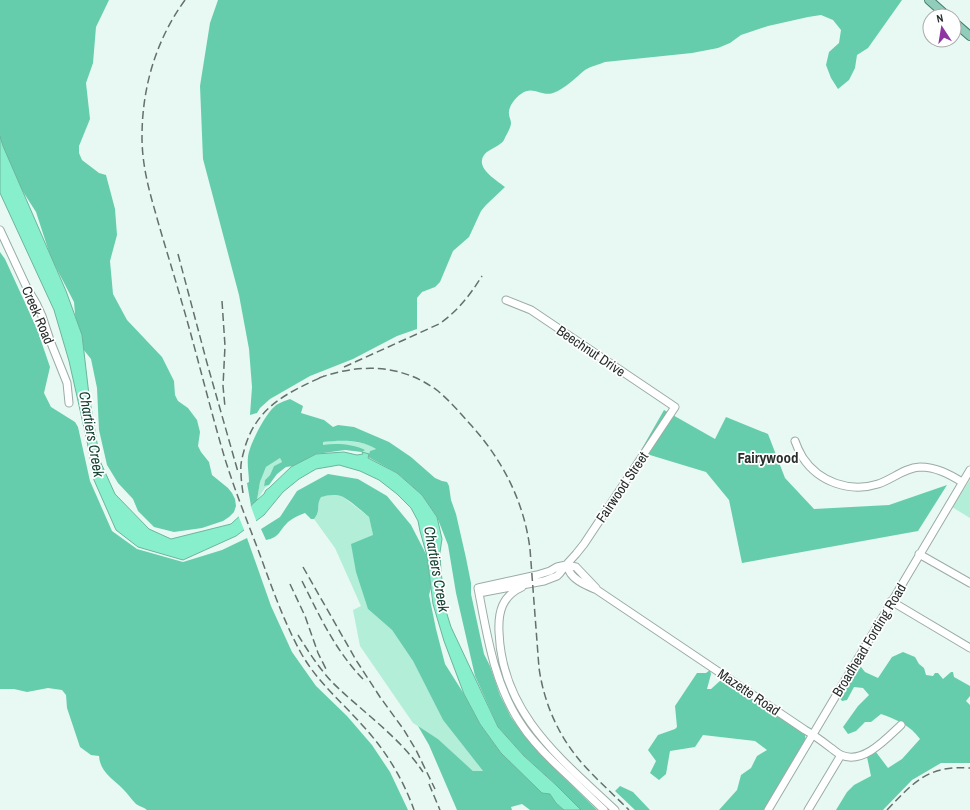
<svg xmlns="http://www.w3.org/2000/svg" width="970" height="810" font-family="'Archivo Narrow',sans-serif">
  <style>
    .green { fill: #b2eed8 }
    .forest { fill: #66cdac }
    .water { fill: #88efcd; stroke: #6bb59c }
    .pier { fill: #e7f9f2 }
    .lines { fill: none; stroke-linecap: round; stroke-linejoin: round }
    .minor-casing { stroke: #9baca5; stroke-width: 9 }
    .major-casing { stroke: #3d7f6b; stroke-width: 10 }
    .minor { stroke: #fff; stroke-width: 7 }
    .major { stroke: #92cdbb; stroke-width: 8 }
    .rail { stroke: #656f6b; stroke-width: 1.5; stroke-dasharray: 8 4; stroke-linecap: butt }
    .labels { text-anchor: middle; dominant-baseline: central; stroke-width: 3.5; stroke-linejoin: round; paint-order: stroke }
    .street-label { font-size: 14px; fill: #272e2b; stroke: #fff }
    .water-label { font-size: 15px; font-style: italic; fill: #164436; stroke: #fff }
    .neighbourhood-label { font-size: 15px; font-weight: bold; fill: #272e2b; stroke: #fff }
  </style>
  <rect width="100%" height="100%" fill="#e7f9f2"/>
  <path class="green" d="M342,440l26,4 8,5 -6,2 -1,3 -7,-2 2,-1 -41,-5v-4z
    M280,458l2,4 -8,4 -4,9 -5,5 -1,6 5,-1 -4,3 -8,12 3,-18 6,-15z
    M970,480v38l-18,-11z
    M332,495l10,1 27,21 4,18 -5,74 24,21 21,31 30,59 40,51h-10l-35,-32 -25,-16 -53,-77 -7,-36 8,-4 -26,-58 -21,-29c7,-8 2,-15 7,-23z"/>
  <path class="forest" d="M0,0h109l-13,27 -3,36 -7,20 4,36 -11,27v7l3,7 17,13 7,2 9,34 2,26 -7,26 3,33 14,26 35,37 12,24 1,14 3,6 10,7 9,12 3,12 -2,14 3,6 8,10 3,13 16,13 4,5 3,6 1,7 -2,6 -5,5 -6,4 -21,7 -28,4 -20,-5 -16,-16 -5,-12 -15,-16 -11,-18 -8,-35 -2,-42 -6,-29 -8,-10 -6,-13 -3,-34 -23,-44 -15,-46 -23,-36 -13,-29z
    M218,0h684l-34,48 -11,7 -2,13 -6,12 -11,9 -7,-11 -5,-13 3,-13 10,-9 2,-13 -8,-10 -12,-5 -13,2 -40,9 -27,9 -11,8 -12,5 -26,5 -87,9c-7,3 -14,4 -20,8 -10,8 -20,19 -32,23 -12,4 -20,-8 -32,1 -6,4 -13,13 -12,20 0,3 2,6 2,9 0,5 -5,12 -7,17 -5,8 -20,9 -22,20 -2,11 16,21 23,27l-19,18 -5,6 -12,26 -16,14 -13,31 -5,5 -13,5 -5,6v31l-20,7 -44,23 -43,17 -40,23 -10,9 -3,5 -7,2 2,-28 -3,-38 -10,-54 -36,-136 -3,-73 10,-63z
    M0,252l5,7 32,70 13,38 -6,26 7,14 24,15 3,5 12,54 22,50 25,18 46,13 39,-12 25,-12 24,68 21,46 24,34 31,30 25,29 18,27 18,38h-261c-3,-3 -7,-3 -11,-6 -5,-5 -8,-10 -13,-15 -10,-10 -23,-17 -24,-33l-8,-1 -11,-8 -13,-39 -1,-13 -4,-5 -14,-2 -21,4 -13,-3h-14z
    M290,399l13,7 -2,7 23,7 9,7 5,-2 16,2 35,15 22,15 24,21 7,3 5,1 2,4 2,14 5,14 10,44 5,25v11l13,60 6,12 10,29 11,22 12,17 18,21 56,55h-16l-25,-25 -32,-29 -26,-29 -23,-51 -19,-83 -8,-48 -11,-28 -15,-22 -25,-22 -29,-16 2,-6 6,-2c-16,-10 -35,-9 -53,-7v3c13,-2 30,-1 42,5l-3,2 -17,-2 -29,4 -23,12 -7,1 -9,7 -8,11 -5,1 1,-6 5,-5 4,-9 8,-4 -2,-4 -14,9 -6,15 -3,18 -6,6 -4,-23 2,-1c0,-8 -2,-17 -1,-25 1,-12 17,-42 26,-50 4,-4 11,-6 16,-8z
    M664,410l51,29 11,-22 42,17 17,44 29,31 75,-4 58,-20 -29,46 -176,32 -13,-63 -23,-28 -66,-20z
    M328,474l30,5 29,17 24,29 16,31 4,32 -2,7 7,34 9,35 19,30 16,30 21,29 49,41 6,9 8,7h-34l-8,-6 -11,3 1,3h-55l-28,-65 -11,-19 20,13 35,32h10l-40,-51 -30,-59 -21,-31 -24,-21 -12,-37 -5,-28 22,-9 -4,-18c-6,-5 -22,-19 -28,-21 -7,-2 -13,-1 -20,1 -5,8 0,14 -7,22h-3l-6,-6c-6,2 -12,5 -17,9 -9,9 -9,16 -22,18l-5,-11 19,-12 17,-26z
    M903,652l12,5 4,7 5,4 2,7 7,1 2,-3h3l5,6 8,-7h2l1,5 16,9v10l-4,5 4,4v58h-29l-29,17 -29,30h-47l11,-18 7,-7 17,-9 -4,-19 9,-5 12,16 14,-9 18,-20c-9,-13 -24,-20 -39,-25l-10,8h-6l-9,9 -8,3 -5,-7 15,-21 11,-11 -6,-7 -9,-1 -7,13 -5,1 -3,-4 17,-29 5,-1 4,5 13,6 14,-21z
    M710,670l1,4 -4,15h4l10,-9c29,16 58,34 84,55l1,6 -42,69h-45l18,-20 4,-15 10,-7 6,-12 10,-6 -12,-9 -52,-6 -8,12 -25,4 -4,23 -7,6 -9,-7 6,-12 -8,-11 10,-15 17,-6 2,-2 -2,-21 22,-33h9z
    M620,786l13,6 17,18h-15l-20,-19z"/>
  <path class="water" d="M0,136l3,10 63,145 16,44 7,60 11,66 15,33 34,35 22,10 60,-15 26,-24 7,-6 2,-4 3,-2 22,-21 25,-13 28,-2 13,3 6,-1 -1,-2 7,2 -1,4 29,15 25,22 15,22 5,22 -2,13 1,20 5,39 5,16 47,100 26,29 32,29 25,25h-17l-8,-7 -6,-9 -8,-1 -41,-40 -21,-29 -16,-30 -20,-53 -11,-37 -6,-48 -7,-25 -2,-10 -7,-13 -14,-14 -18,-14 -19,-9 -21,-6 -23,4 -17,10 -16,13 -19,23 -28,21 -53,24 -45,-13 -22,-17 -22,-50 -7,-39 -18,-80 -15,-51 -54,-117z"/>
  <path class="pier" d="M250,504l7,19 -12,9 -7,-17z"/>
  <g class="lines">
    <g class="minor-casing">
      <path id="minor" d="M0,230l27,58 9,15 6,13 9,27 16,40 2,20
        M795,441c2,6 5,12 8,17 16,24 47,35 75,26 15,-5 26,-16 42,-17 16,0 29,7 42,15
        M919,554l51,29
        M566,565c2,3 3,6 5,9 6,8 17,12 26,16 69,47 139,93 208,140 9,5 17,11 26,18 3,2 6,5 10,7 22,10 46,-17 60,-30
        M522,587c-20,9 -24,25 -23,45 3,82 62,127 116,178
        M596,588l-20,-21 -10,-2 -9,2 -7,4 -13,4 -59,13c9,47 16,96 43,136 11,17 26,32 41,46 14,13 28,27 42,40
        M479,593l65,-12 13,-5 3,-3 6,-8 10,-11 8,-10 91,-137 -144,-97 -25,-10
        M891,601l79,47
        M768,810l202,-340
        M808,810l33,-55"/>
    </g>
    <g class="major-casing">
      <path id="major" d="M929,0l18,16
        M954,22l16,14"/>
    </g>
    <use href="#minor" class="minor"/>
    <use href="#major" class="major"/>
    <path class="rail" d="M185,0c-29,40 -43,87 -43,137 0,26 6,50 13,74 8,29 17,57 25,85 16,54 29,109 45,163 10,32 23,64 35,96 12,33 24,67 41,98 17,30 41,49 63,74 22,24 39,52 50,83
      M178,254l29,109 31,109
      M222,301l3,45 -2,40 2,21
      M344,367l95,-43c19,-13 31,-29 43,-48
      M319,378c41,-15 83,-14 119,13 12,10 22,22 32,33 32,35 54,77 60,125l9,119c5,35 19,67 42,94 15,17 32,32 48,48
      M243,493c-1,-7 -2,-14 -2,-21 -1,-9 2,-17 4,-25 12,-41 44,-55 79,-71
      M303,567l53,93 24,37 24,33 12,20 19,39
      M302,581c18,36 35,73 64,101
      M290,584l15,32 13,37 8,16
      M298,635c10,16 21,33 34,47 30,30 67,54 91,90
      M429,784l11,26
      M887,810c27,-28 41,-45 83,-42"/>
  </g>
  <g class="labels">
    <g class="street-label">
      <text transform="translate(38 315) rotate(67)">Creek Road</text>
      <text transform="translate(591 351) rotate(34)">Beechnut Drive</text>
      <text transform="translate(622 487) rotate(-56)">Fairwood Street</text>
      <text transform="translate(869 640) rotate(-59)">Broadhead Fording Road</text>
      <text transform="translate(749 692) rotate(34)">Mazette Road</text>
    </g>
    <g class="water-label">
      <text transform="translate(92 434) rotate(80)">Chartiers Creek</text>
      <text transform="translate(437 569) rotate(80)">Chartiers Creek</text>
    </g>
    <g class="neighbourhood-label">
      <text x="768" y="457">Fairywood</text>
    </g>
  </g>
  <g transform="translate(942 28) rotate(348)"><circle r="19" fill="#ffffff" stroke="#a9abaa"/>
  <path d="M0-3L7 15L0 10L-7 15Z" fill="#8e35a1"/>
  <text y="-6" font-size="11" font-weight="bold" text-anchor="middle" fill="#272e2b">N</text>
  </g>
</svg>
